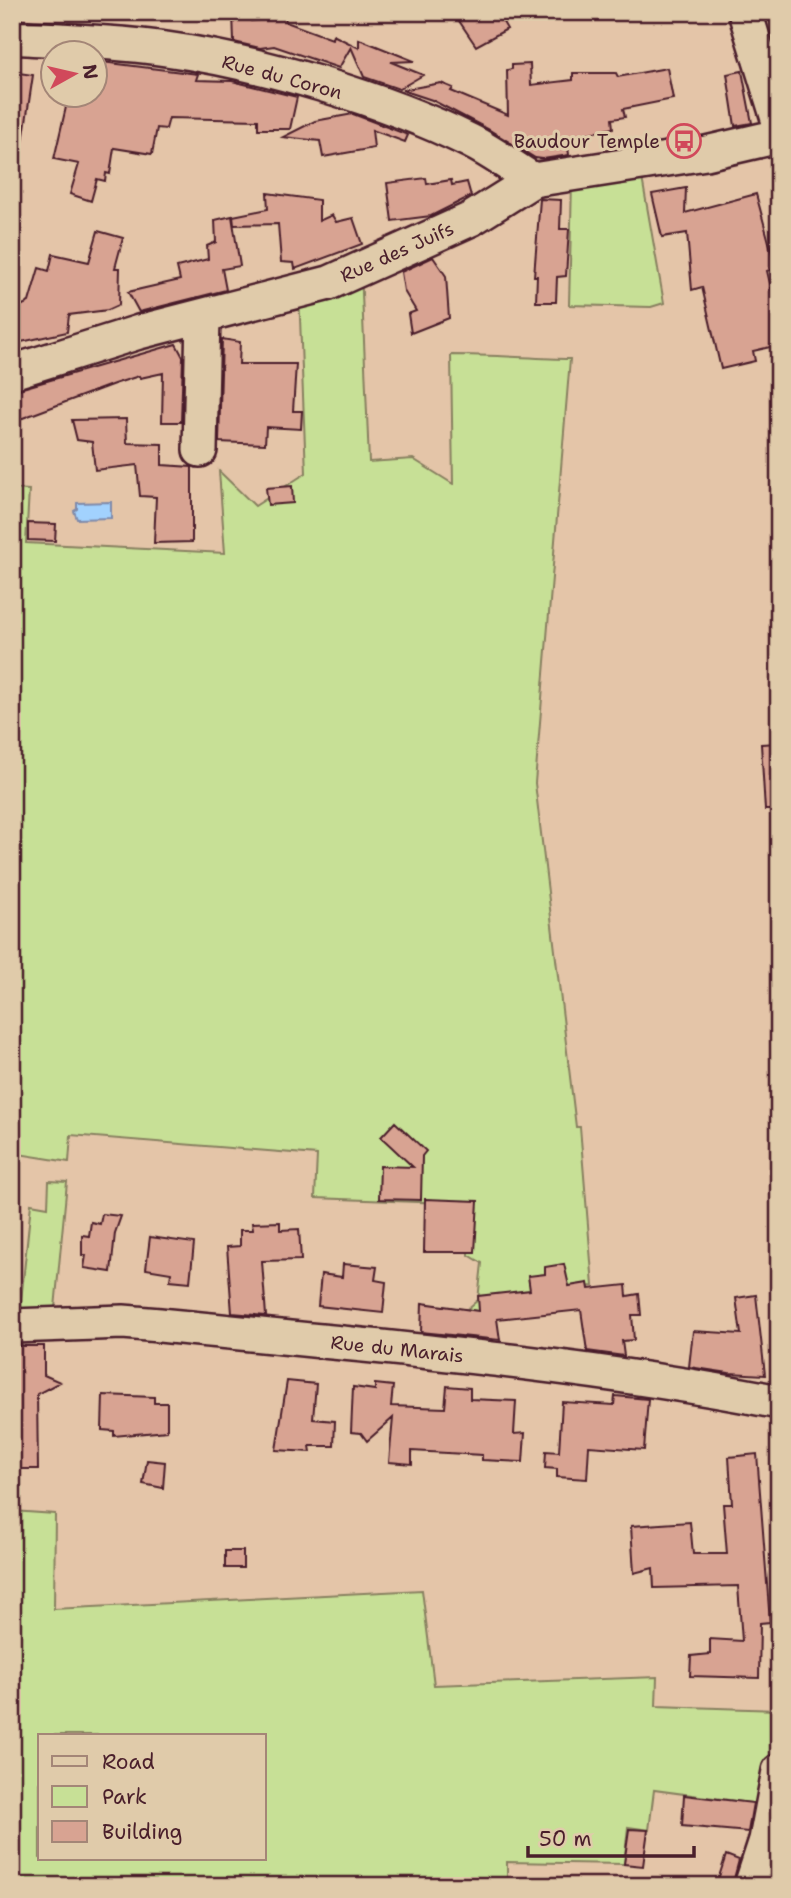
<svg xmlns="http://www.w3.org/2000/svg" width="791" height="1898" font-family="'Shantell Sans',sans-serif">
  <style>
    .green { fill: #c7e096; stroke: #888060; stroke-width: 2; fill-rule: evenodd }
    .water { fill: #a2d2fe; stroke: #7f8aaa; stroke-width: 2 }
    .building { fill: #d8a392; stroke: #4a1f2b; stroke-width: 2 }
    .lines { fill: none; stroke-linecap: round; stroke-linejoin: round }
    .minor-casing { stroke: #4a1f2b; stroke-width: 38 }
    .minor { stroke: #e0cbaa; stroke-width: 33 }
    .labels { text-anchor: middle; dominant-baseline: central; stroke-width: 6; stroke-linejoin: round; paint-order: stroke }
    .street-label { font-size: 19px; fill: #4a1f2b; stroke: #e0cbaa }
    .poi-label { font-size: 19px; fill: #4a1f2b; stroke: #e0cbaa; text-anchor: end }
  </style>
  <rect width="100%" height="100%" fill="#e4c5a8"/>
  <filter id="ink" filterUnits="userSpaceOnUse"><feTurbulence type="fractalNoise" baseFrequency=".0143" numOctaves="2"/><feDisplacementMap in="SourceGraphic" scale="14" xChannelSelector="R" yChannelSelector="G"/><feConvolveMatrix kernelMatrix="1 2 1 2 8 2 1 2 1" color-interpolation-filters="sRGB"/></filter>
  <g filter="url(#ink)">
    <path class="green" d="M641,172l23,131 -13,4 -82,-2 3,-123z
      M361,269l8,193 44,-3 40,25 -2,-129c41,0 79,3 119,4l-35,424 41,344h4l13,159 -114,15 4,44 -16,-4 -1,-31 12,-10 4,-37 -13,-8v-51l-154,-6 2,-43 -246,-20 -2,27 -57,-9v-664l17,1 -3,53 199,10 -6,-82 36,35 51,-33 -7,-181z
      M49,1181l18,1 -12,126 -35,3 11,-107 17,3z
      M12,1511l43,3 -1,95 368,-19 12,95 223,-8 -1,29 121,4 -11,95 -112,-15 -5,40 -21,-3 -4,37 -117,-2v24h-495zM40,1735h224v123h-224z"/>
    <path class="water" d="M111,502v16l-34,1 -3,-8 3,-2v-6z"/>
    <path class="building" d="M233,12h17l1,9 34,-4 1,5 46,17 1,-4 26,13v-9l55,22 -23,1 32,13 -24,14 -35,-12 -13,-30 -12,21 -65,-22 -14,2 -26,-6z
      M453,12h44l10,17 -31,17z
      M94,61l104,13 -2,6 36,1 65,16 -7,32h-32v-9l-89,-2 -3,11 -9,-1 -5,26 -38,-6 -4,26 -4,-1 -1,8 -8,-2 -6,22 -21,-7 9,-30 -25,-5 15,-65h25z
      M530,64l1,21 42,-5v-7h43l2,4 49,-9 6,31 -50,10 2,8 -13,2 1,9 -46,10 2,17 -26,4 -8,-1 -47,-29 -56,-29 -30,-10 39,-7 12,5 -2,3 57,24 -1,-45 5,-1v-4z
      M742,71l10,52 -17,3 -8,-52z
      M12,72l21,3 -10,67 -11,-1z
      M353,114l55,21 -3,7 -33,-12 2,18 -51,9 -3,-16 -37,-4 32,-16z
      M426,178l1,6 24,-4 1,5 15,-3 4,14 -40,20 -39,5 -5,-38z
      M686,188l-1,25 71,-19 20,74 -9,3 12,50v24l-26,6 2,10 -34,8 -19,-82 -10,3 -5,-57 -25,4 -10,-43z
      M267,193l52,7v21l13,-6 4,7 17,-4 9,26 -67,25 -1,-6 -13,-1 -3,-38 -44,1 -1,-9 35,-7z
      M540,199l21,1 -1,29h9l-3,47 -9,1 -1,25h-20l1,-26h-3z
      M232,216l8,50 -18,3 4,21 -87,22 -11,-20 52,-12 -3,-13 31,-8 -1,-13 9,-4 -1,-22z
      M98,231l25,7 -8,30h5l-1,37 -11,5 -39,5 -2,17 -55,12v-34l17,-8 10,-34 10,3 4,-17 36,8z
      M433,257l13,19 3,42 -38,15 -3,-19 8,-3 -12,-20 -3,-19z
      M222,339l18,3 -1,22h57l-3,47h9l-1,18 -35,-2 -1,17 -46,-2z
      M176,344l7,13 -2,65h-19l1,-49 -23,5 -1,-2 -25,8 -102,38v-31z
      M126,419l1,24 35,1v21l30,2v75l-38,1 2,-46 -16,-1 -3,-31 -42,5 -3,-28 -15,-2 -5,-20z
      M292,486l1,17 -25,2 -2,-17z
      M28,523l28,1 -1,17 -27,-1z
      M779,743v67h-14l-4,-66z
      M395,1122l31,29 -4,5 -1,44 -42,-1 1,-33 33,1 -32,-30z
      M425,1199l53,2 -3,51h-51z
      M102,1214l19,2 -6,17 -4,39 -27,-4 2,-13h-4v-20l7,1 2,-14 9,2z
      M280,1222v8l19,-1 2,31 -39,1 4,55 -34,-3 -5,-66 13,-1v-16h13l-1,-7z
      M150,1237l44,6 -4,39 -20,-2 1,-7 -25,-4z
      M343,1264l34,3 -2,13 11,2 -3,31 -65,-7 3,-32 21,3z
      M564,1264l5,22 19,-3 1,6 37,-4 1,11 12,-2 2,21h-9l2,25 -12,1 2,15 -37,-5 -6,-41 -84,9 3,21 -79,-8 1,-29 57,8 -1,-15 52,-6 -2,-14 17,-2v-7z
      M756,1295l9,80 -36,-2 -40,-6 4,-36 48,3 -5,-36z
      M13,1346h31v29l16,7 -23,12 1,75h-26v-40h3z
      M287,1381l29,3 -3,35 22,2 -1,25h-24l1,6 -35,-2z
      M375,1384l18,2 -2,20 54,2 2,-22 23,2v11l46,2 -2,33 11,-1 -2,29 -41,-2v-5l-70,-4v13l-23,-2 4,-44 -26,23 -6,-8 -10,-1 2,-45 22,3z
      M103,1395l51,2v6h13v28l-53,5v-5l-12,-1z
      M615,1396l33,3 -4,51 -55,-4 -2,33 -30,-2v-8l-12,-1 1,-17 13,1 3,-50 52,3z
      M757,1454l13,168 -10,1 -1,55 -69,-2 1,-20 19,-2v-15l32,2 -4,-55 -84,2 -1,-20 -19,5 -3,-47 59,-4 3,32h34l-4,-50h9l-3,-47z
      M147,1460l18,2 -2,26 -20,-4z
      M225,1551h18v17h-18z
      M684,1795l69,8 -5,29 -66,-6z
      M629,1829l19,1 -5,36 -19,-2z
      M726,1855l13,5 -7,26h-16z"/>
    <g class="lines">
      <g class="minor-casing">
        <path id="minor" d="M745,12l34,110
          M12,37c51,4 103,4 154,12 94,13 219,50 304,92 22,11 42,26 63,39
          M12,372l127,-40 190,-49 142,-64 62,-39 173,-27 73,-17
          M200,450l3,-134
          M12,1326l111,-4 37,3c207,21 415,37 619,77
          M751,1886l15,-46 13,-69"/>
      </g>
      <use href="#minor" class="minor"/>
    </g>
  </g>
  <defs>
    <g id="bus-ring" transform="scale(1.75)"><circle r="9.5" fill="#e0cbaa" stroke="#d1495b" stroke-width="1.5"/><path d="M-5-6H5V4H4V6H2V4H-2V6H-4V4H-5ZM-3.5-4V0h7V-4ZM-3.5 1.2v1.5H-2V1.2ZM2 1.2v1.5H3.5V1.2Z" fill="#d1495b"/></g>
  </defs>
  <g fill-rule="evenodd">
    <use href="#bus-ring" x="684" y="141"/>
  </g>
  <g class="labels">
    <g class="street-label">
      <text transform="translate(282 77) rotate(15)">Rue du Coron</text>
      <text transform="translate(397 252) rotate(-24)">Rue des Juifs</text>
      <text transform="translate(397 1349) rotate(6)">Rue du Marais</text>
    </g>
    <g class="poi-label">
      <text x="660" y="141">Baudour Temple</text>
    </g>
  </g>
  <rect width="791" height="1898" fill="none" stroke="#e0cbaa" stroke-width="42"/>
  <rect x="21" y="21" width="749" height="1856" fill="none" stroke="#4a1f2b" stroke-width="2.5" filter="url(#ink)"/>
  <rect x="38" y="1734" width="228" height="126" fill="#e0cbaa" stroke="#a48677" stroke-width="2"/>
  <rect x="52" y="1756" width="35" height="10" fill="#e0cbaa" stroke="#a48677" stroke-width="2"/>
  <text x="102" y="1769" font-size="21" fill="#4a1f2b">Road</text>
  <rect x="52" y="1786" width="35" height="21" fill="#c7e096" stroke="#a48677" stroke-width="2"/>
  <text x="102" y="1804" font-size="21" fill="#4a1f2b">Park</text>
  <rect x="52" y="1821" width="35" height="21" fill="#d8a392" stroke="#a48677" stroke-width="2"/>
  <text x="102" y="1839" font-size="21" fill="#4a1f2b">Building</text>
  <g transform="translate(74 74) rotate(82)"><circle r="33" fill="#e0cbaa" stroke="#a48677" stroke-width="2"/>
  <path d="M0-5L12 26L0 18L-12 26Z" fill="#d1495b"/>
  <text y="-10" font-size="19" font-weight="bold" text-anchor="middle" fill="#4a1f2b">N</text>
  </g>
  <path d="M528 1846v10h166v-10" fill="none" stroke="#4a1f2b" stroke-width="3.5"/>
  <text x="539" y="1846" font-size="21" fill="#4a1f2b" stroke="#e0cbaa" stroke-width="5" paint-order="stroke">50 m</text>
</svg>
